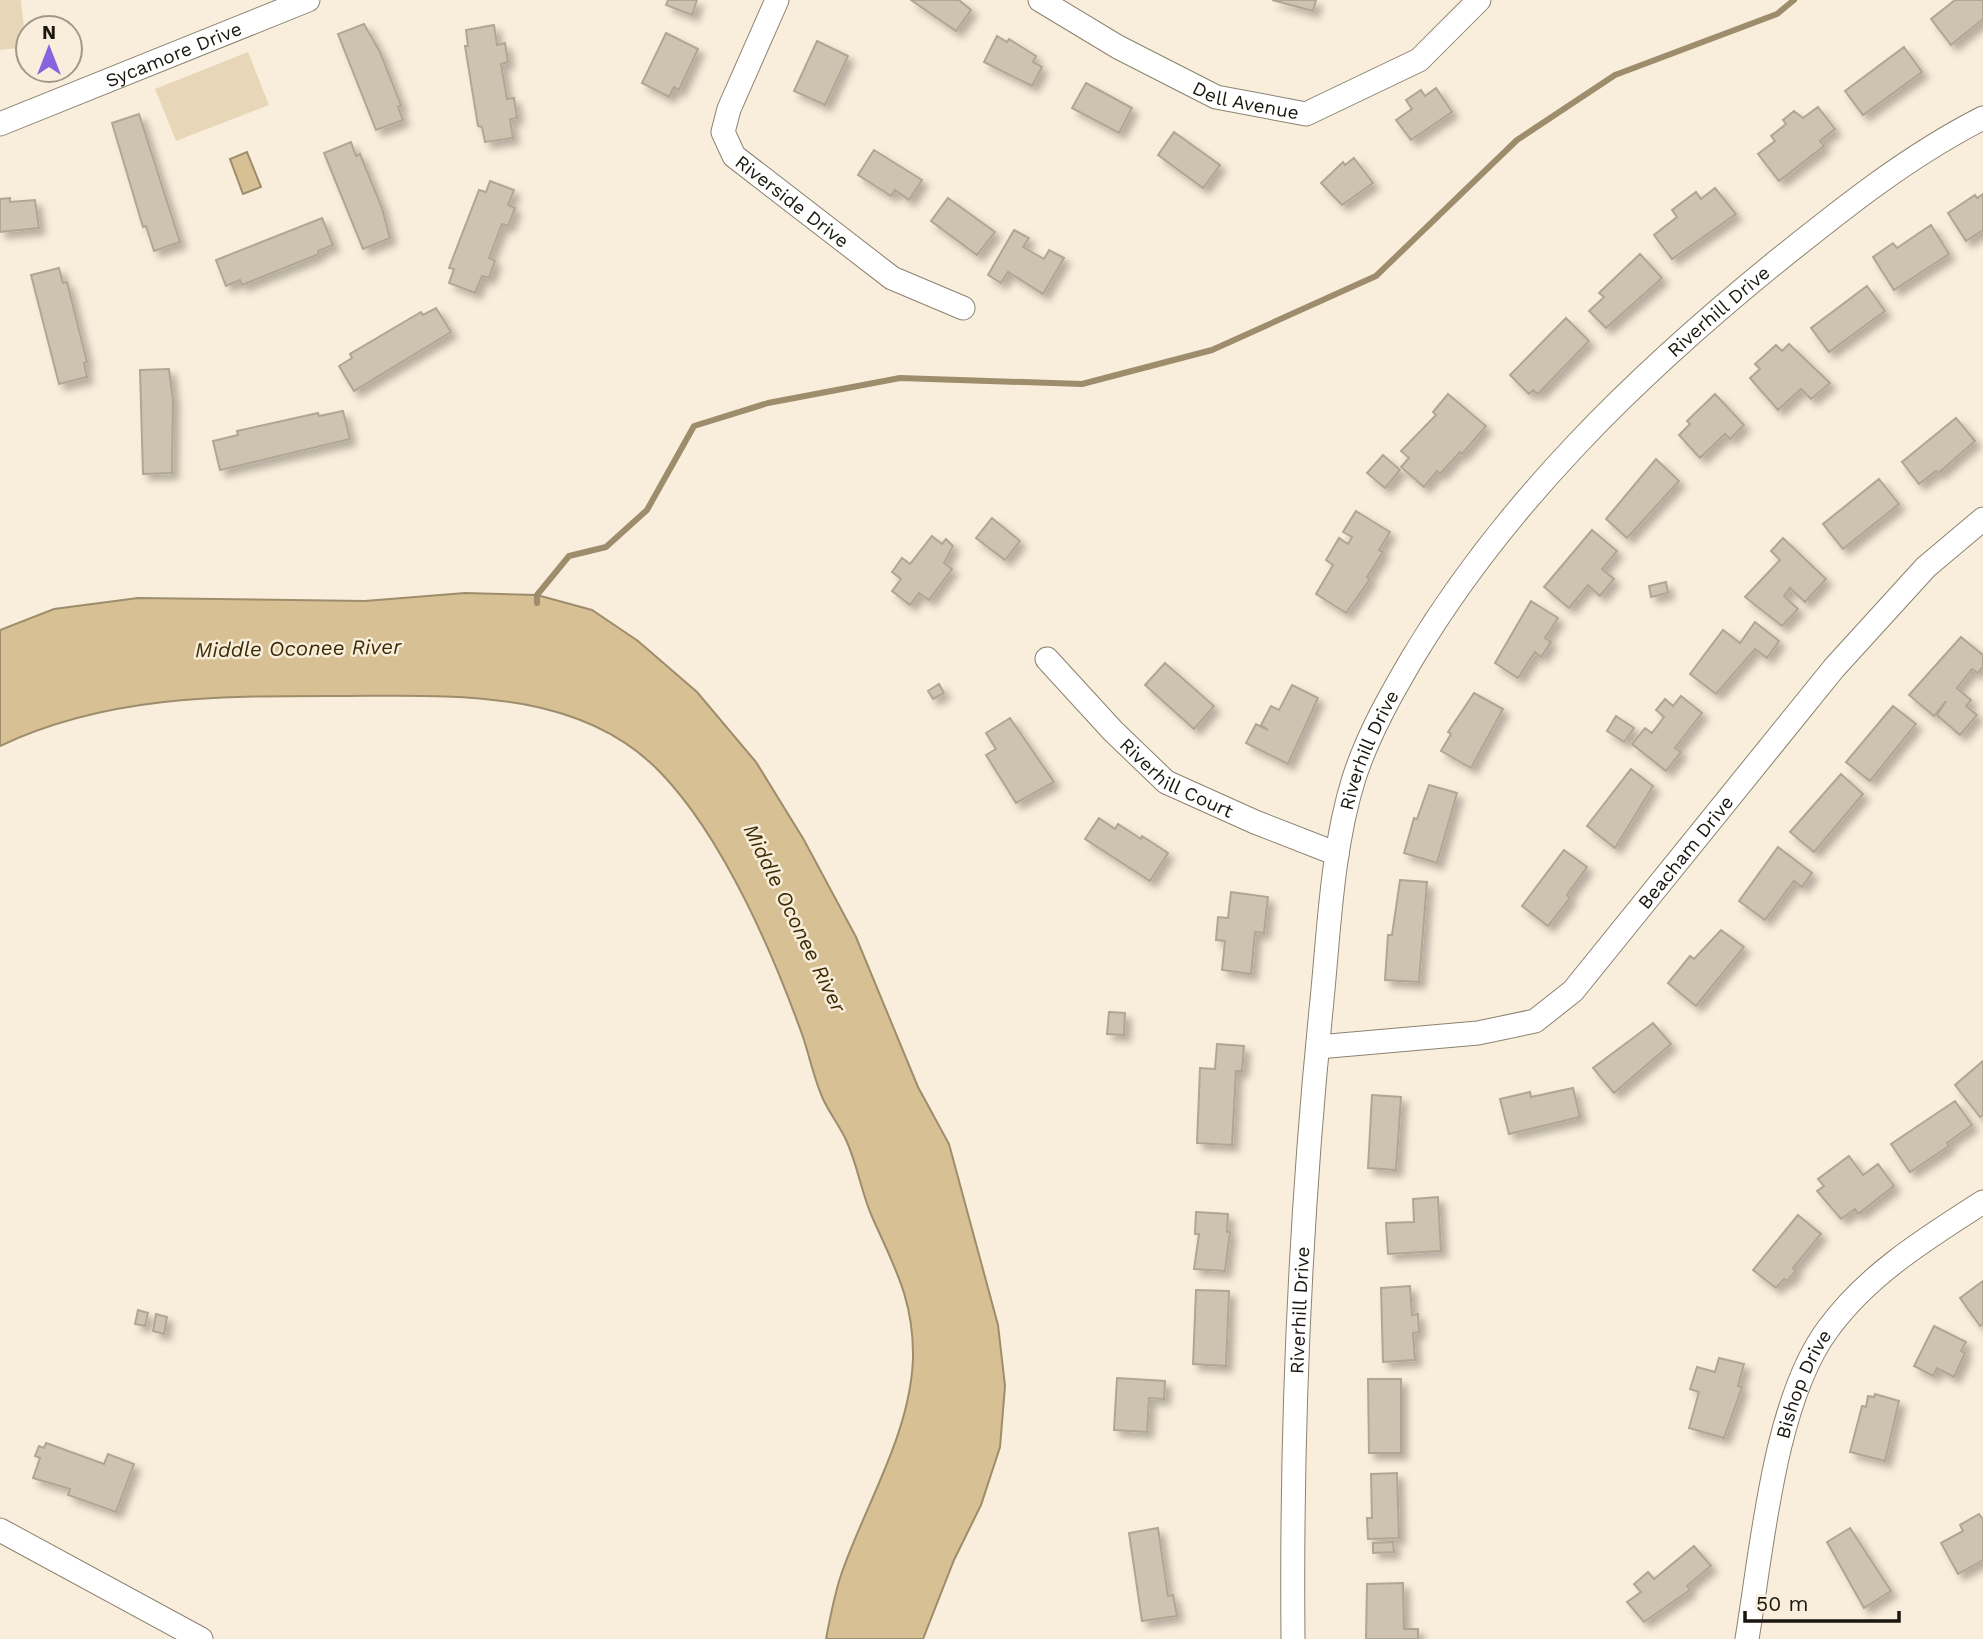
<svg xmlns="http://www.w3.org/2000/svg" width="1983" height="1639" font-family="'Work Sans',sans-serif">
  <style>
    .green { fill: #e7d7b8 }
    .water { fill: #d7c093; stroke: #9e8d6c; stroke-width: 2 }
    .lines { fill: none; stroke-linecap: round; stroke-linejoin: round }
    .stream { stroke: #9e8d6c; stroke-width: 6 }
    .building { fill: #cdc3b0; stroke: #afa693; stroke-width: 2; filter: url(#shadow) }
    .minor-casing { stroke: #8b8270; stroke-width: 25 }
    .minor { stroke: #fff; stroke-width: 23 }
    .labels { text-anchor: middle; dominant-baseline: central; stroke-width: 5; stroke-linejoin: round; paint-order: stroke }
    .street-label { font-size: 19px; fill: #1a1710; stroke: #f9eedb }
    .water-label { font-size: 21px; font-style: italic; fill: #3c2c05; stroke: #f9eedb }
  </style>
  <defs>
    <filter id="shadow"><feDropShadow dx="6" dy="6" stdDeviation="3.5" flood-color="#0004"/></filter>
  </defs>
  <rect width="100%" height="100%" fill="#f9eedb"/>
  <path class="green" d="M0,0h21l5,47 -26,3z
    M248,52l21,53 -93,36 -21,-52z"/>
  <path class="water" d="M247,152l14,35 -18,7 -13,-35z
    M465,593l72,2 55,15 46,31 59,51 59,70 48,78 52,97 62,150 31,57 49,181 7,61 -5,61 -19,58 -27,55 -31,79h-97c4,-21 8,-43 15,-64 24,-70 69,-140 72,-216 1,-57 -17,-89 -40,-140 -11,-24 -15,-52 -26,-77 -6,-14 -17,-28 -24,-43 -9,-20 -13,-41 -20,-62 -30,-84 -80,-200 -143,-265 -83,-86 -214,-76 -324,-76 -115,0 -229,-1 -336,50v-116l54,-21 84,-11 227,3z"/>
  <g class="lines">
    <path class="stream" d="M537,603v-8l32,-39 37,-9 41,-37 47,-84 74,-23 132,-25 182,6 130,-34 164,-74 141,-136 98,-65 162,-61 17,-14"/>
  </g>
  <path class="building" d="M668,0h29l-5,15 -26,-10z
    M911,0h48l12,10 -15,21z
    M1272,0h44l-3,11z
    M1955,0h28v19l-32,26 -20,-26z
    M364,24l16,28 21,53 -3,2 5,13 -27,10 -38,-96z
    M494,25l3,20 8,-2 3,19 -7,2 6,35 7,-1 3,20 -7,1 3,19 -28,4 -3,-15 -4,-1 -13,-80h3l-2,-16z
    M666,33l32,16 -19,41 -5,-3 -5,10 -27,-14z
    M997,36l10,6 2,-3 27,17 -3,6 9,5 -10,19 -48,-24z
    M817,41l31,15 -23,49 -31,-14z
    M1904,47l18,25 -59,43 -18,-24z
    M1086,83l46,25 -13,25 -47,-25z
    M1436,88l16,24 -41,28 -15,-20 16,-11 -6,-9 15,-10 4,6z
    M1818,107l17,22 -15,12 4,5 -45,35 -21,-27 17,-13 -4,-5 15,-12 -3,-4 11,-9 9,7z
    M139,114l41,128 -26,9 -8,-25 -3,1 -31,-104z
    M1174,132l46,33 -17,23 -45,-33z
    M351,142l5,14 4,-2 22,54 8,30 -27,11 -39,-96z
    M874,150l48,30 -13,20 -14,-10 -4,6 -33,-21z
    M1354,158l19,25 -31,22 -21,-22 22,-21 2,3z
    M490,181l24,9 -6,15 7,3 -7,18 -6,-2 -13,34 6,3 -6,17 -7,-2 -7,17 -26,-10 5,-14 -5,-1 30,-78 7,2z
    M1715,188l21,26 -64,45 -18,-24 23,-18 -5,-7 24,-18 5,7z
    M1983,194v36l-17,11 -18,-28 27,-18 2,3z
    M10,198v4l25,-2 4,28 -39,4v-33z
    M948,198l47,34 -18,23 -46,-34z
    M322,218l11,27 -15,6 1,3 -77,31 -2,-5 -14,6 -10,-26z
    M1931,225l18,29 -55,36 -21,-33 20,-14 4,5z
    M1014,230l15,8 -6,9 21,12 5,-9 15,8 -21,36 -35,-22 -7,11 -13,-8z
    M1640,254l22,24 -56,50 -17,-17 15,-14 -5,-4z
    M59,268l4,15 4,-1 20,80 -3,1 3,14 -28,7 -28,-109z
    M1867,286l18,25 -56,41 -18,-24z
    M436,308l15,24 -97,59 -15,-25 13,-8 -2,-4 71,-42 2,3z
    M1566,318l23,23 -51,53 -5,-4 -4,4 -19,-19z
    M1789,344l41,39 -19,16 -10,-10 -23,21 -28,-32 10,-9 -5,-5 21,-19 6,6z
    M169,369l4,31 -1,73 -29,1 -3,-104z
    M1448,394l38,32 -24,28 -2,-2 -20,22 -3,-3 -13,16 -23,-20 8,-9 -8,-7 35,-36 -3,-3z
    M1715,394l29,31 -14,14 -5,-5 -25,24 -21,-23 11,-11 -3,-3z
    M343,411l7,28 -130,31 -7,-29 25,-6 -1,-4 81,-18 1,3z
    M1956,418l19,23 -33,29 -4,3 -2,-2 -17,13 -17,-22z
    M1383,455l17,15 -15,18 -18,-15z
    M1656,459l23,22 -52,57 -21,-19z
    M1879,479l20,25 -56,45 -20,-25z
    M1356,511l34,21 -11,18 4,2 -16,25 3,2 -24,34 -30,-19 17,-29 -7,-5 13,-22 9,6 4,-7 -9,-5z
    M992,518l28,23 -15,19 -29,-22z
    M1592,530l25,21 -15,18 12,10 -14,17 -12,-11 -19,23 -25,-21z
    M932,536l10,8 4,-5 7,7 -9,17 8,6 -23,31 -10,-7 -9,12 -18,-14 9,-12 -9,-7 10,-14 8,6z
    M1783,538l43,41 -21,23 -15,-14 -6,8 14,13 -16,17 -37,-29 35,-37 -9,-9z
    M1666,582l2,11 -17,4 -2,-11z
    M1531,601l27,17 -13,20 6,4 -10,15 -6,-5 -17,26 -23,-15z
    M1755,622l24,19 -12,17 -12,-9 -39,45 -26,-20 33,-44 17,13z
    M1961,637l22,18v12l-5,6 -6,-4 -15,19 14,12 -5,6 11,9 -17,20 -23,-20 9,-14 -12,15 -25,-21z
    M1165,663l49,43 -20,23 -49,-44z
    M939,684l5,9 -11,6 -5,-8z
    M1292,685l26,13 -30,66 -42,-21 10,-19 12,6 -7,-5 10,-19 8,4z
    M1474,693l29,16 -32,59 -30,-17 10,-17 -3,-2z
    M1681,696l21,17 -27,35 6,4 -15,19 -34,-27 13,-16 7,5 12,-16 -8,-7 9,-11 8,7z
    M1893,706l23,18 -46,57 -24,-19z
    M1616,716l18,12 -10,14 -17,-11z
    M1010,718l44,64 -38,21 -30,-48 10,-6 -10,-16z
    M1631,769l22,17 -38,62 -28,-22z
    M1841,774l22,20 -49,58 -24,-20z
    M1429,785l28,8 -20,70 -33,-10 10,-35 3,1z
    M1099,818l16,11 3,-5 23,15 1,-3 26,17 -18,28 -65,-42z
    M1778,847l34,26 -10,14 -8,-6 -29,39 -26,-19z
    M1564,850l23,17 -20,28 3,3 -22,28 -26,-20z
    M1400,880l27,2 -8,100 -34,-2 3,-45h4z
    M1231,892l37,5 -4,36 -9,-1 -4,42 -29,-4 3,-29 -9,-1 2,-23 10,1z
    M1721,930l23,17 -48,59 -28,-23 22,-27 4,3z
    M1109,1012l16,1 -1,22 -17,-1z
    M1653,1023l18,21 -57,49 -21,-25z
    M1217,1044l27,2 -2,25h-6l-4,74 -35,-2 3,-75 15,1z
    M1983,1061v54l-3,2 -25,-32z
    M1573,1088l7,29 -71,17 -9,-35 30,-7 1,5z
    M1372,1095l29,2 -5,73 -28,-2z
    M1955,1101l17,24 -25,18 2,3 -39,26 -19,-28z
    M1849,1156l14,19 15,-11 16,22 -36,28 -3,-5 -14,10 -24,-28 7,-5 -6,-7z
    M1438,1197l3,54 -53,3 -2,-31 28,-1 -1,-23z
    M1196,1212l32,2 -1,18h3l-5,39 -31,-2 5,-35h-4z
    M1798,1215l23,19 -28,34 3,2 -4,5 -5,6 -3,-2 -8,9 -23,-18z
    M1983,1281v43l-3,2 -20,-28z
    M1410,1286l2,29 6,-1 1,18 -6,1 2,27 -32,2 -2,-74z
    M1196,1290l33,1 -3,75 -33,-2z
    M138,1310l10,3 -3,13 -10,-2z
    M156,1314l11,3 -3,17 -11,-3z
    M1934,1326l32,16 -5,9 4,2 -11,24 -17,-9 -4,8 -19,-10z
    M1719,1358l25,6 -6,22 4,1 -18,51 -35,-10 10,-36 -9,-3 7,-22 18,5z
    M1117,1378l48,3 -1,18 -15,-1 -2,34 -33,-2z
    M1368,1379h33v74h-32z
    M1875,1394l24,7 -14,60 -35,-9 12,-46 4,1 2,-11 6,1z
    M46,1443l58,21 4,-10 26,10 -18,48 -48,-17 2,-6 -37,-11 7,-20 -5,-2 4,-10 5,2z
    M1397,1473l2,65 -31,1 -1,-21h5l-1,-44z
    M1979,1514l4,5v41l-25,14 -17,-31 22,-12 -3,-6z
    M1158,1528l10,68 5,-1 4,21 -35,5 -13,-88z
    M1850,1528l41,63 -27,17 -37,-66z
    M1393,1542l1,10 -21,1v-10z
    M1694,1546l17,20 -24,20 3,4 -46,32 -17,-20 14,-10 -7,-8 14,-12 6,7z
    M1403,1583l1,46h14v10h-52l1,-55z"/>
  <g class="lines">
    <g class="minor-casing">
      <g id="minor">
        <path id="s1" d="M777,0l-48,109 -6,23 11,24 158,122 71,30"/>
        <path id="s2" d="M1040,0l78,47 98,50 90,17 113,-54 60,-60"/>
        <path id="s3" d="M0,124l308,-124"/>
        <path id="s4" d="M1047,659l66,72 53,51 89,40 82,32"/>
        <path id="s5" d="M1318,1047l160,-14 57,-12 38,-30 261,-323 92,-101 57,-48"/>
        <path d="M0,1530l201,109"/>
        <path id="s6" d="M1293,1639c-2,-210 7,-420 28,-629 8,-76 10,-158 33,-232 14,-43 36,-82 59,-121 93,-155 224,-282 363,-395 66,-53 132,-106 207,-144"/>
        <path id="s7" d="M1747,1639c15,-90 27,-238 81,-310 40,-55 99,-91 155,-127"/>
      </g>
    </g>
    <use href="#minor" class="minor"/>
  </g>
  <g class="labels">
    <g class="street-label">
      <text stroke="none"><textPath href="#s3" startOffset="187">Sycamore Drive</textPath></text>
      <text stroke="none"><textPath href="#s2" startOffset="231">Dell Avenue</textPath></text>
      <text stroke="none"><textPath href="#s1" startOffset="243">Riverside Drive</textPath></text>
      <text stroke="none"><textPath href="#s6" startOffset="1463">Riverhill Drive</textPath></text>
      <text stroke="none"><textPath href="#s6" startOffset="896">Riverhill Drive</textPath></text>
      <text stroke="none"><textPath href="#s4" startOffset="178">Riverhill Court</textPath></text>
      <text stroke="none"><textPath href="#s5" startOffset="446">Beacham Drive</textPath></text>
      <text stroke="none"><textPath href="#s6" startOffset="329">Riverhill Drive</textPath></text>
      <text stroke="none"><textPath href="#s7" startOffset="262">Bishop Drive</textPath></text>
    </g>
    <g class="water-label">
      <text transform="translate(298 648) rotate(-1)">Middle Oconee River</text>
      <text transform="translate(795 918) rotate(64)">Middle Oconee River</text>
    </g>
  </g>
  <g transform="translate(49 49)"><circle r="33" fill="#f9eedb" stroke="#a0988a" stroke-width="2"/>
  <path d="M0-5L12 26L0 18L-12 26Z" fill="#8863de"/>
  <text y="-10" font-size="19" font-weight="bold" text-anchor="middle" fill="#1a1710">N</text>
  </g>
  <path d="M1745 1611v10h154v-10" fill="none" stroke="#1a1710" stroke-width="3.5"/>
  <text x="1756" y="1611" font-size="21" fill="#1a1710" stroke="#f9eedb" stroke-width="5" paint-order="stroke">50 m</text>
</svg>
